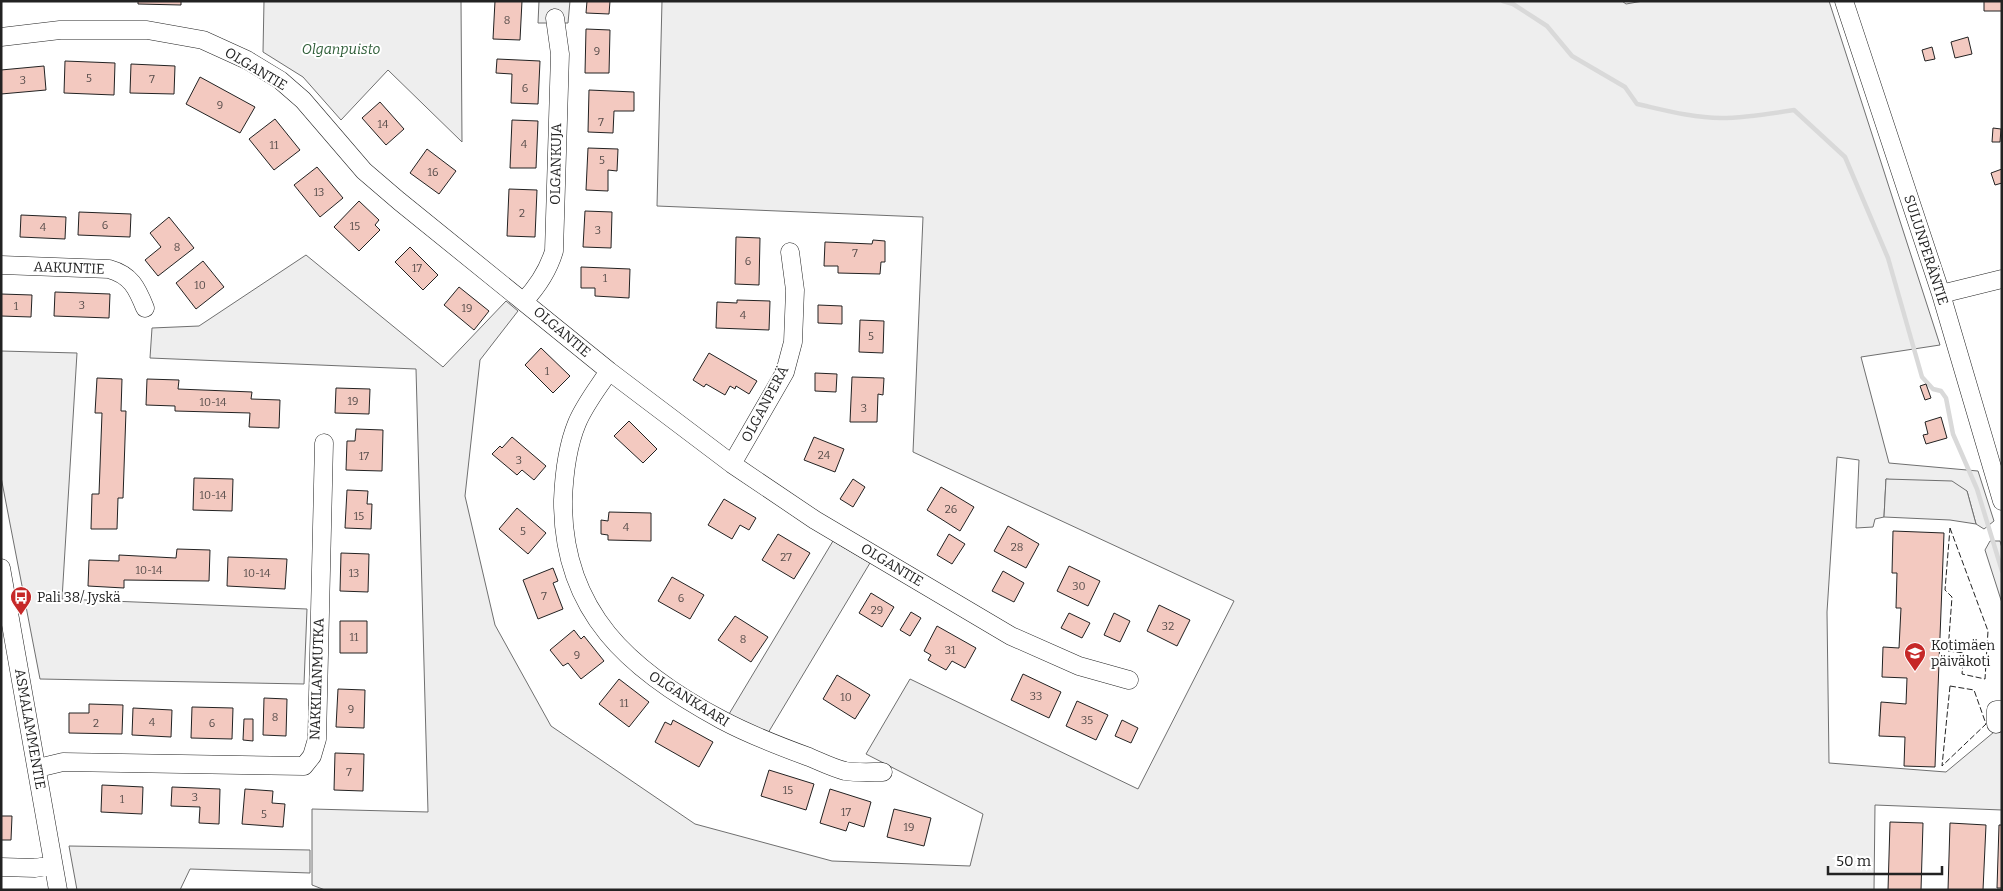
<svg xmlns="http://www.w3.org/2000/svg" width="2003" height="891" font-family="Bitter,serif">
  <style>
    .green { fill: #eee; stroke: #6f6f6f }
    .parking { fill: #ededed; stroke: #6f6f6f }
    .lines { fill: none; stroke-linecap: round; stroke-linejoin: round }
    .stream { stroke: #d9d9d9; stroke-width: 4.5 }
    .building { fill: #f3c9c0; stroke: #222 }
    .minor-casing { stroke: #222; stroke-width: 19 }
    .minor { stroke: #fff; stroke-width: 18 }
    .fence { stroke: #222; stroke-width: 1; stroke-dasharray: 6 2.5; stroke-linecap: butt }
    .labels { text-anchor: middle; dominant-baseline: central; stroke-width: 4; stroke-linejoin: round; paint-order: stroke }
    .number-label { font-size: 11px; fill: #564c4a }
    .park-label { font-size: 14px; font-style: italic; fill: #2f5e38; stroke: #fff }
    .street-label { font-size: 14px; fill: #222; stroke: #fff }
    .poi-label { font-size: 14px; fill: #222; stroke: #fff; text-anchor: start }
  </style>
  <rect width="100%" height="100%" fill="#fff"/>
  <path class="green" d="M264,1h197l1,141 -74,-72 -47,50 -38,-43 -40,-25z
    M539,1h31l-2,22h-30z
    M662,1h960l4,3 17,-3h186l111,344 -79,12 28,106 89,8 16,50 -10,8 -8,-5 -9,-33 -81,-12 -2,38 -9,2 -2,8 -17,1 3,-68 -22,-3 -10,155 2,151 117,9 48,-40h8v78l-127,-5 -1,85h-1549l-13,-5v-76l116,3 -12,-443 -266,-11 2,-30 47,-2 107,-71 137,112 63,-66 12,10 -38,49 -15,136 30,129 56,101 144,98 137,37 138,5 13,-52 -117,-60 44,-75 228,110 96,-188 -321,-149 10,-235 -266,-11z
    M1,351l76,2 -15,246 245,10 -3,75 -264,-5 -39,-202z
    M833,541l37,22 -102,170 -39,-19z
    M1990,541h10l2,7v55l-17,-53z
    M69,846l241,4v23l-120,-4 -10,21h-103z"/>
  <path class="parking" d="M1886,479l66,2 15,10 9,33 -26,-4 -66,-3z"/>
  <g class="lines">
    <path class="stream" d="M1503,1l10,3 34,22 25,30 53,31 12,17c27,6 56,14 84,14 24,0 49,-4 73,-8l51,47 43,101 34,119 11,12 8,2 5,7 7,36 24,55 25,82"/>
  </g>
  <path class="building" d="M138,1h43v4l-43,-1z
    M495,1h27l-2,39 -27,-1z
    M587,1h23l-1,13 -23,-1z
    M1984,1h18v10h-18z
    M586,29l24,1 -1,43h-24z
    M1968,37l4,17 -17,4 -4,-16z
    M1932,47l3,12 -10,2 -3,-11z
    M497,59l43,2 -2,43 -27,-1 1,-29 -16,-1z
    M65,61l50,2 -1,32 -50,-2z
    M131,64l44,2 -1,28 -44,-1z
    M44,66l2,24 -45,4v-24z
    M200,77l55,30 -15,26 -54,-29z
    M589,90l45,2v19h-20l-1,22 -25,-1z
    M380,102l24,27 -18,16 -24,-27z
    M275,119l25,31 -26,20 -25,-31z
    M512,120l26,1 -2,47h-26z
    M1993,128l8,1 -1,13h-8z
    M588,148l30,1 -1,22 -9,-1v21l-22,-1z
    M427,149l29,22 -17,23 -29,-21z
    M317,167l26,31 -23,19 -26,-32z
    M2002,169v14l-7,2 -4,-12z
    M509,189l28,1 -2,47 -28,-1z
    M359,201l20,19 -4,5 5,5 -21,21 -25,-24z
    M585,211l27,1 -1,36 -28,-1z
    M79,212l52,2 -1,23 -52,-2z
    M21,215l45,2 -1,22 -45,-2z
    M169,217l25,31 -36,28 -13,-16 16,-13 -11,-14z
    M736,237l24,1 -1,47 -24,-1z
    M873,240l12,1v21h-4l-1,12 -42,-1v-7h-14l1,-24 47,2z
    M410,247l28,28 -15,15 -28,-28z
    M203,261l21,26 -28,22 -20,-26z
    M581,267l49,2 -1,29 -34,-2v-8h-14z
    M459,287l30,24 -15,19 -30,-25z
    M55,292l55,2 -1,24 -55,-2z
    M1,294l31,1 -1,22 -30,-1z
    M737,300l33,1 -1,29 -53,-2 1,-26 20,1z
    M818,305l24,1v18l-24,-1z
    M860,320l24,1 -1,32 -24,-1z
    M541,348l29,28 -17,17 -28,-28z
    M709,353l48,28 -8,13 -13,-8 -1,3 -5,-3 -5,9 -19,-11 -2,3 -11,-7z
    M815,373l22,1 -1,18 -21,-1z
    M852,377l32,1 -1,17 -5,-1 -1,28h-27z
    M97,378l25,1 -1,32h5l-3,87h-5l-1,31h-26l1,-35h7l3,-81h-7z
    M147,379l32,1 -1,9 74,3 -1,7 29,1 -1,28 -30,-1 1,-14 -75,-2v-5l-29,-1z
    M1926,384l5,14 -6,2 -5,-14z
    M336,388l34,1 -1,25 -34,-1z
    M1941,417l6,21 -21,6 -3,-9 5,-1 -3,-12z
    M629,421l28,28 -14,14 -29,-27z
    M356,429l27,1 -1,41 -36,-1 1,-29h8z
    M512,437l34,29 -12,14 -12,-10 -5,5 -25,-21 8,-8 2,2z
    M814,437l30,12 -9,23 -31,-12z
    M194,478l39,1 -1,32 -39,-1z
    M853,479l12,8 -12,20 -13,-8z
    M941,487l33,20 -14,24 -33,-21z
    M347,490l21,1 -1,13h5l-1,25 -26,-1z
    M724,499l32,19 -7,12 -9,-5 -8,14 -24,-14z
    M517,508l29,25 -18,21 -29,-25z
    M609,512l42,1v28l-43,-1v-5l-7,-1v-14l7,1z
    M1008,526l31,18 -13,24 -32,-17z
    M1893,531l51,2 -9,234 -31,-1 1,-29 -26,-1 2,-34 25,2 1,-26 -25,-1 1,-30 16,1 2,-40h-5l1,-35h-5z
    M778,534l32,19 -16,26 -32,-19z
    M949,534l16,10 -13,20 -15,-9z
    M177,549l33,1 -1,31 -85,-1v8l-36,-2 1,-26 30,1v-6l57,3z
    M341,553l28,1 -1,38 -28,-1z
    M228,557l59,2 -2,30 -58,-3z
    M1069,566l31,15 -12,25 -31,-15z
    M553,568l5,13 -5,2 10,26 -25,10 -15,-39z
    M1003,571l21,12 -10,19 -22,-11z
    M672,577l32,18 -14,24 -32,-18z
    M871,593l23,14 -12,20 -23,-14z
    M1159,605l31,15 -13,26 -30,-15z
    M911,612l10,6 -11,18 -10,-6z
    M1069,613l21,10 -8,15 -21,-10z
    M1114,613l16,8 -10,21 -16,-7z
    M735,616l33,21 -17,25 -33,-22z
    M340,621h27v32h-27z
    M937,626l39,22 -11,20 -13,-7 -6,9 -18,-10 3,-5 -7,-4z
    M574,630l7,9 3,-3 20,25 -23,18 -13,-16 -5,3 -13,-16z
    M1023,674l38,18 -12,26 -38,-18z
    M837,675l33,20 -15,24 -32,-20z
    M619,679l30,23 -20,25 -30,-23z
    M338,689l27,1 -1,38 -28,-1z
    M264,698l23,1 -1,37 -23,-1z
    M1077,701l31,14 -12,25 -30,-14z
    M89,704l34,1 -1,29 -53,-1v-20h20z
    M192,707l41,1 -1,31 -41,-1z
    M133,708l39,2 -1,27 -39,-2z
    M244,719h9v22l-10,-1z
    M673,720l40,22 -14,25 -44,-25 10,-20 6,3z
    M1122,720l16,8 -7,15 -16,-7z
    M335,753l29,1 -1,37 -29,-1z
    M769,770l45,14 -8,26 -45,-14z
    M102,785l41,2 -1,27 -41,-2z
    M172,787l48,2 -1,35 -20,-1 1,-16 -29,-1z
    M245,789l28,2 -1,12 13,1 -2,23 -41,-3z
    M830,789l41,13 -7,25 -15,-5 -3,9 -26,-8z
    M894,809l37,9 -7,28 -37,-9z
    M1,816h11l-1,24h-10z
    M1890,822l33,1 -2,67h-33z
    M1950,823l36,2 -3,65h-35z
    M1999,825h3v63h-5z"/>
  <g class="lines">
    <g class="minor-casing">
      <path id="minor" d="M1844,1l97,293 61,207
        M1,37l59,-7h87l56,10 44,20 33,20 23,20 61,71 35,30 210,170 123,93 83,56 196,116 68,30 50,14
        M1,265l108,4c22,6 28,19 36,39
        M1941,294l61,-15
        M524,301c14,-15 24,-30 30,-50l6,-197 -5,-36
        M609,371c-11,17 -24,33 -32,52 -10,24 -13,51 -14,77 -1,112 67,171 159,220 28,15 57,26 87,37 12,5 24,11 36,14 12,2 26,1 38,1
        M732,464l53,-92 8,-30 2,-52 -5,-38
        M1,568l57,322
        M1996,724v-14h6
        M38,768l25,-6 241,4 8,-10 5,-17 7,-296
        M1,867l34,1 18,-3"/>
    </g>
    <use href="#minor" class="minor"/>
    <path class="fence" d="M1950,528l38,103 -3,48 -23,-5 2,-21 -16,-2 4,-54 -7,-7z
      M1950,686l24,4 12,34 -44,42z"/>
  </g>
  <defs>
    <g id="bus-pin" transform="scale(1.125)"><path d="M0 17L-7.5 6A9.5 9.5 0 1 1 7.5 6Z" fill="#c62828" stroke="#fff"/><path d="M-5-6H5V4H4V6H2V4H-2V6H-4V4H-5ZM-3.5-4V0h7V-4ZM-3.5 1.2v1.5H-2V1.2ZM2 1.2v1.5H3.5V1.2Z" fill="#fff"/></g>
    <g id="school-pin" transform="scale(1.125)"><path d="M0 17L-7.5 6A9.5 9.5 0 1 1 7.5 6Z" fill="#c62828" stroke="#fff"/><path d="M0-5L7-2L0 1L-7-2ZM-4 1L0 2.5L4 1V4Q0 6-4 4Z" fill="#fff"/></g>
  </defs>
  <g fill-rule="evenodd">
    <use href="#bus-pin" x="21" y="597"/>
    <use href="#school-pin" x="1915" y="653"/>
  </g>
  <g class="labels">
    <g class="number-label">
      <text x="507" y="20">8</text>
      <text x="597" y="51">9</text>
      <text x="89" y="78">5</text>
      <text x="152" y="79">7</text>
      <text x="23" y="80">3</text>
      <text x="525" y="88">6</text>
      <text x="220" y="105">9</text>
      <text x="601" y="122">7</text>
      <text x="383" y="124">14</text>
      <text x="524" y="144">4</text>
      <text x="274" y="145">11</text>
      <text x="602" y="160">5</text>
      <text x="433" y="172">16</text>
      <text x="319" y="192">13</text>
      <text x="522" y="213">2</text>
      <text x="105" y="225">6</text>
      <text x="355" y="226">15</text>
      <text x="43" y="227">4</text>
      <text x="598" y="230">3</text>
      <text x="177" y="247">8</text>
      <text x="855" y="253">7</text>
      <text x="748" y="261">6</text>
      <text x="417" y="268">17</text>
      <text x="605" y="278">1</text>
      <text x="200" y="285">10</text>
      <text x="82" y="305">3</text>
      <text x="16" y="306">1</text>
      <text x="467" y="308">19</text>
      <text x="743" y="315">4</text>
      <text x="871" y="336">5</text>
      <text x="547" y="371">1</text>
      <text x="353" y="401">19</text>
      <text x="213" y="402">10-14</text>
      <text x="864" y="408">3</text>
      <text x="824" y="455">24</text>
      <text x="364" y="456">17</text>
      <text x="519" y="460">3</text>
      <text x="213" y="495">10-14</text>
      <text x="951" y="509">26</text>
      <text x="359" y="516">15</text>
      <text x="626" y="527">4</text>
      <text x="523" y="531">5</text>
      <text x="1017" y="547">28</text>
      <text x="786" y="557">27</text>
      <text x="149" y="570">10-14</text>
      <text x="257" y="573">10-14</text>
      <text x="354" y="573">13</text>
      <text x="1079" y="586">30</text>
      <text x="544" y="596">7</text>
      <text x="681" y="598">6</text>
      <text x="877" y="610">29</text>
      <text x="1168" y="626">32</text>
      <text x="354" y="637">11</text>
      <text x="743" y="639">8</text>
      <text x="950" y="650">31</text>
      <text x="577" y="655">9</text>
      <text x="1036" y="696">33</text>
      <text x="846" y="697">10</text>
      <text x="624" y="703">11</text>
      <text x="351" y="709">9</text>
      <text x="275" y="717">8</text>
      <text x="1087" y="720">35</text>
      <text x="152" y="722">4</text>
      <text x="96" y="723">2</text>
      <text x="212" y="723">6</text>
      <text x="349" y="772">7</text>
      <text x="788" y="790">15</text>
      <text x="195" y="797">3</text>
      <text x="122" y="799">1</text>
      <text x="846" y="812">17</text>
      <text x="264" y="814">5</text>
      <text x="909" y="827">19</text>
    </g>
    <g class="park-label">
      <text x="341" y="49">Olganpuisto</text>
    </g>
    <g class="street-label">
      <text transform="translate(256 69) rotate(31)">OLGANTIE</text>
      <text transform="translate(556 164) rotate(-89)">OLGANKUJA</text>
      <text transform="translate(1926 250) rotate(72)">SULUNPERÄNTIE</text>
      <text transform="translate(69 268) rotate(2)">AAKUNTIE</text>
      <text transform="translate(562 332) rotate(40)">OLGANTIE</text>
      <text transform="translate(765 404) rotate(-62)">OLGANPERÄ</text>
      <text transform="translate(892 565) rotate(31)">OLGANTIE</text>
      <text transform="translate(317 679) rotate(-88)">NAKKILANMUTKA</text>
      <text transform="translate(689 699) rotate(32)">OLGANKAARI</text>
      <text transform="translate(30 729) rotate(80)">ASMALAMMENTIE</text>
    </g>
    <g class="poi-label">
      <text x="37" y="597">Pali 38/ Jyskä</text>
      <text x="1931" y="645">Kotimäen<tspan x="1931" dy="16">päiväkoti</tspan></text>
    </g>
  </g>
  <rect width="2003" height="891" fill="none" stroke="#222222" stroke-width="5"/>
  <path d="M1828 866v8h114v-8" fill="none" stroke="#222222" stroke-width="2.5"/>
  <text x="1836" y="866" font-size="15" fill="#222222" stroke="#ffffff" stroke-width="4" paint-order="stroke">50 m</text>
</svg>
